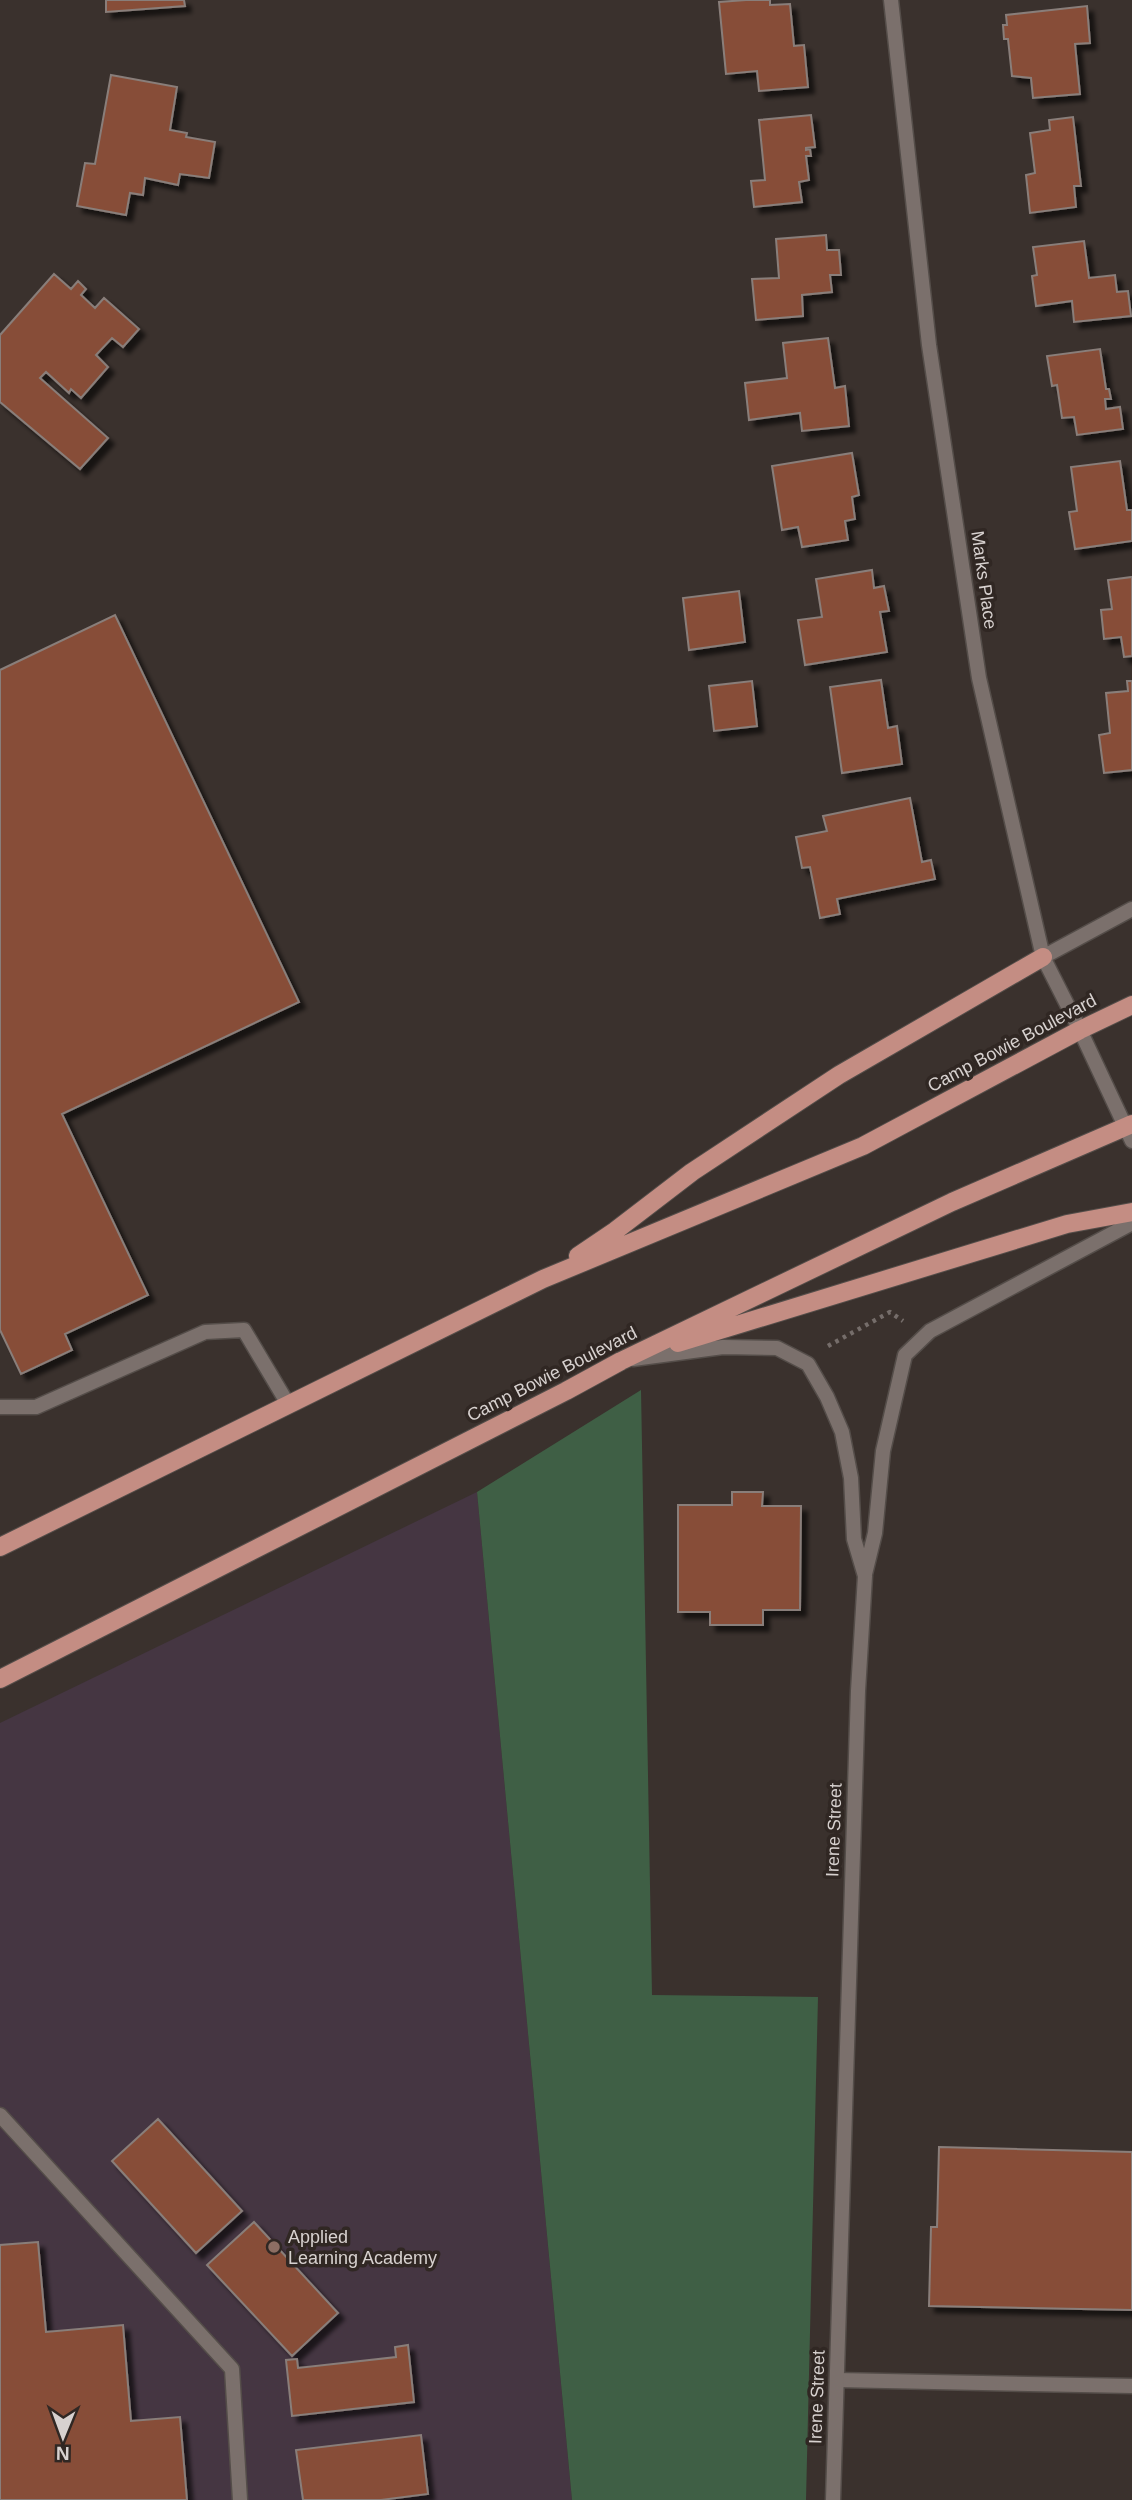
<svg xmlns="http://www.w3.org/2000/svg" width="1132" height="2500" font-family="Arial,sans-serif">
  <style>
    .education { fill: #453642 }
    .green { fill: #3f5f45 }
    .building { fill: #874e38; stroke: #897e7a; stroke-width: 2; filter: url(#shadow) }
    .lines { fill: none; stroke-linecap: round; stroke-linejoin: round }
    .service-casing { stroke: #544d49; stroke-width: 17 }
    .minor-casing { stroke: #544d49; stroke-width: 17 }
    .primary-casing { stroke: #544d49; stroke-width: 20 }
    .path { stroke: #756d6a; stroke-width: 4.5; stroke-dasharray: 3.5 5; stroke-linecap: butt }
    .service { stroke: #7b706c; stroke-width: 14 }
    .minor { stroke: #7b706c; stroke-width: 14 }
    .primary { stroke: #c48d83; stroke-width: 18 }
    .education-dot { fill: #8d6e63; stroke: #302723; stroke-width: 2.5 }
    .labels { text-anchor: middle; dominant-baseline: central; stroke-width: 7; stroke-linejoin: round; paint-order: stroke }
    .street-label { font-size: 18px; fill: #d7d1cf; stroke: #302723 }
    .poi-label { font-size: 18px; fill: #d7d1cf; stroke: #302723; text-anchor: start }
  </style>
  <defs>
    <filter id="shadow"><feDropShadow dx="6" dy="6" stdDeviation="2" flood-color="#0009"/></filter>
  </defs>
  <rect width="100%" height="100%" fill="#3a312d"/>
  <path class="education" d="M477,1492l95,1008h-572v-777z"/>
  <path class="green" d="M641,1390l11,605 166,2 -12,503h-234l-95,-1008z"/>
  <path class="building" d="M106,0h78l1,6 -79,6z
    M746,0h24v5l20,-1 4,42 10,-1 4,42 -49,4 -2,-20 -31,3 -7,-72z
    M1087,6l3,37 -15,1 5,50 -47,4 -2,-20 -19,-2 -4,-37h-4l-1,-14h4l-1,-10z
    M111,75l66,12 -7,43 17,3 -1,4 29,5 -6,36 -29,-4 -2,11 -33,-7 -2,17 -13,-2 -4,22 -49,-9 8,-43 10,1z
    M811,115l4,32 -9,1v2l4,-1 1,7h-5l3,24 -10,2 3,20 -48,5 -3,-26 14,-1 -6,-60z
    M1073,117l8,69h-7l2,21 -46,6 -4,-38 9,-2 -5,-40 20,-3 -1,-10z
    M826,235l1,15h12l2,25h-11l2,17 -30,3 1,21 -47,4 -4,-41 27,-1 -3,-39z
    M1084,241l5,37 26,-3 2,17 11,-1 3,25 -57,6 -2,-21 -36,5 -4,-30 5,-1 -4,-28z
    M54,274l17,15 7,-8 8,8 -5,6 14,13 9,-10 35,31 -16,18 -11,-9 -16,17 12,12 -27,31 -10,-9 -2,4 -23,-21 -6,6 68,60 -28,31 -80,-67v-67z
    M828,338l7,50 10,-2 4,40 -47,5 -2,-18 -51,7 -4,-37 42,-5 -4,-35z
    M1100,349l6,40h3l2,10h-6l1,10 14,-2 3,22 -46,6 -3,-18 -12,1 -5,-33 -5,1 -5,-30z
    M852,453l7,42 -7,2 3,22 -10,2 3,19 -46,7 -4,-20 -16,3 -10,-64z
    M1120,461l7,49h5v31l-57,8 -6,-37 8,-1 -6,-44z
    M872,570l2,18 10,-2 5,25 -9,1 7,40 -82,13 -7,-45 24,-3 -6,-38z
    M1132,577v79l-8,1 -3,-20 -17,2 -3,-29 11,-1 -4,-29z
    M739,591l6,51 -56,8 -6,-52z
    M115,615l184,387 -237,112 86,181 -83,39 7,16 -51,24 -21,-44v-660z
    M881,680l7,48 9,-2 5,38 -60,9 -12,-86z
    M752,681l5,45 -43,5 -5,-45z
    M1127,681h5v89l-28,3 -5,-38 11,-2 -4,-40 22,-2z
    M910,798l12,64 9,-2 4,19 -98,20 3,15 -20,4 -10,-51 -8,1 -6,-31 31,-6 -4,-15z
    M732,1492h31l-1,14h39l-1,104h-37v15h-53v-13h-32v-107h54z
    M158,2119l84,92 -46,42 -84,-92z
    M939,2147l193,5v158l-203,-4 2,-79h6z
    M254,2222l84,91 -46,43 -85,-91z
    M38,2242l8,90 77,-7 8,96 49,-4 7,83h-187v-255z
    M408,2345l6,57 -122,14 -6,-56 11,-1 1,9 98,-11 -1,-10z
    M421,2435l7,59 -47,6h-78l-7,-50z"/>
  <g class="lines">
    <g class="service-casing">
      <path id="service" d="M0,1407h36l169,-75 39,-2 44,74
        M0,2115l232,254 8,131
        M837,2380l295,6"/>
    </g>
    <g class="minor-casing">
      <path id="minor" d="M891,0l38,345 50,333 64,279 37,73 52,111
        M1043,957l89,-48
        M633,1359l90,-12 54,1 31,16 19,33 15,35 9,46 3,61 11,37 -7,115 -25,809
        M865,1574l10,-41 8,-82 22,-96 25,-24 202,-108"/>
    </g>
    <g class="primary-casing">
      <path id="primary" d="M578,1256l37,-25 77,-59 147,-97 204,-118
        M678,1343l389,-119 65,-12
        M0,1547l543,-268 320,-133 217,-116 52,-25
        M0,1679l566,-288 55,-30 331,-159 180,-78"/>
    </g>
    <path class="path" d="M828,1346l62,-34 13,9"/>
    <use href="#service" class="service"/>
    <use href="#minor" class="minor"/>
    <use href="#primary" class="primary"/>
  </g>
  <circle class="education-dot" cx="274" cy="2247" r="7"/>
  <g class="labels">
    <g class="street-label">
      <text transform="translate(984 580) rotate(82)">Marks Place</text>
      <text transform="translate(1012 1043) rotate(-28)">Camp Bowie Boulevard</text>
      <text transform="translate(552 1374) rotate(-27)">Camp Bowie Boulevard</text>
      <text transform="translate(834 1830) rotate(-88)">Irene Street</text>
      <text transform="translate(817 2397) rotate(-88)">Irene Street</text>
    </g>
    <g class="poi-label">
      <text x="288" y="2237">Applied<tspan x="288" dy="21">Learning Academy</tspan></text>
    </g>
  </g>
  <g transform="translate(63 2437) rotate(181)" stroke="#302723" stroke-width="5" paint-order="stroke">
  <path d="M0-5L12 26L0 18L-12 26Z" fill="#d7d1cf"/>
  <text y="-10" font-size="19" font-weight="bold" text-anchor="middle" fill="#d7d1cf">N</text>
  </g>
</svg>
